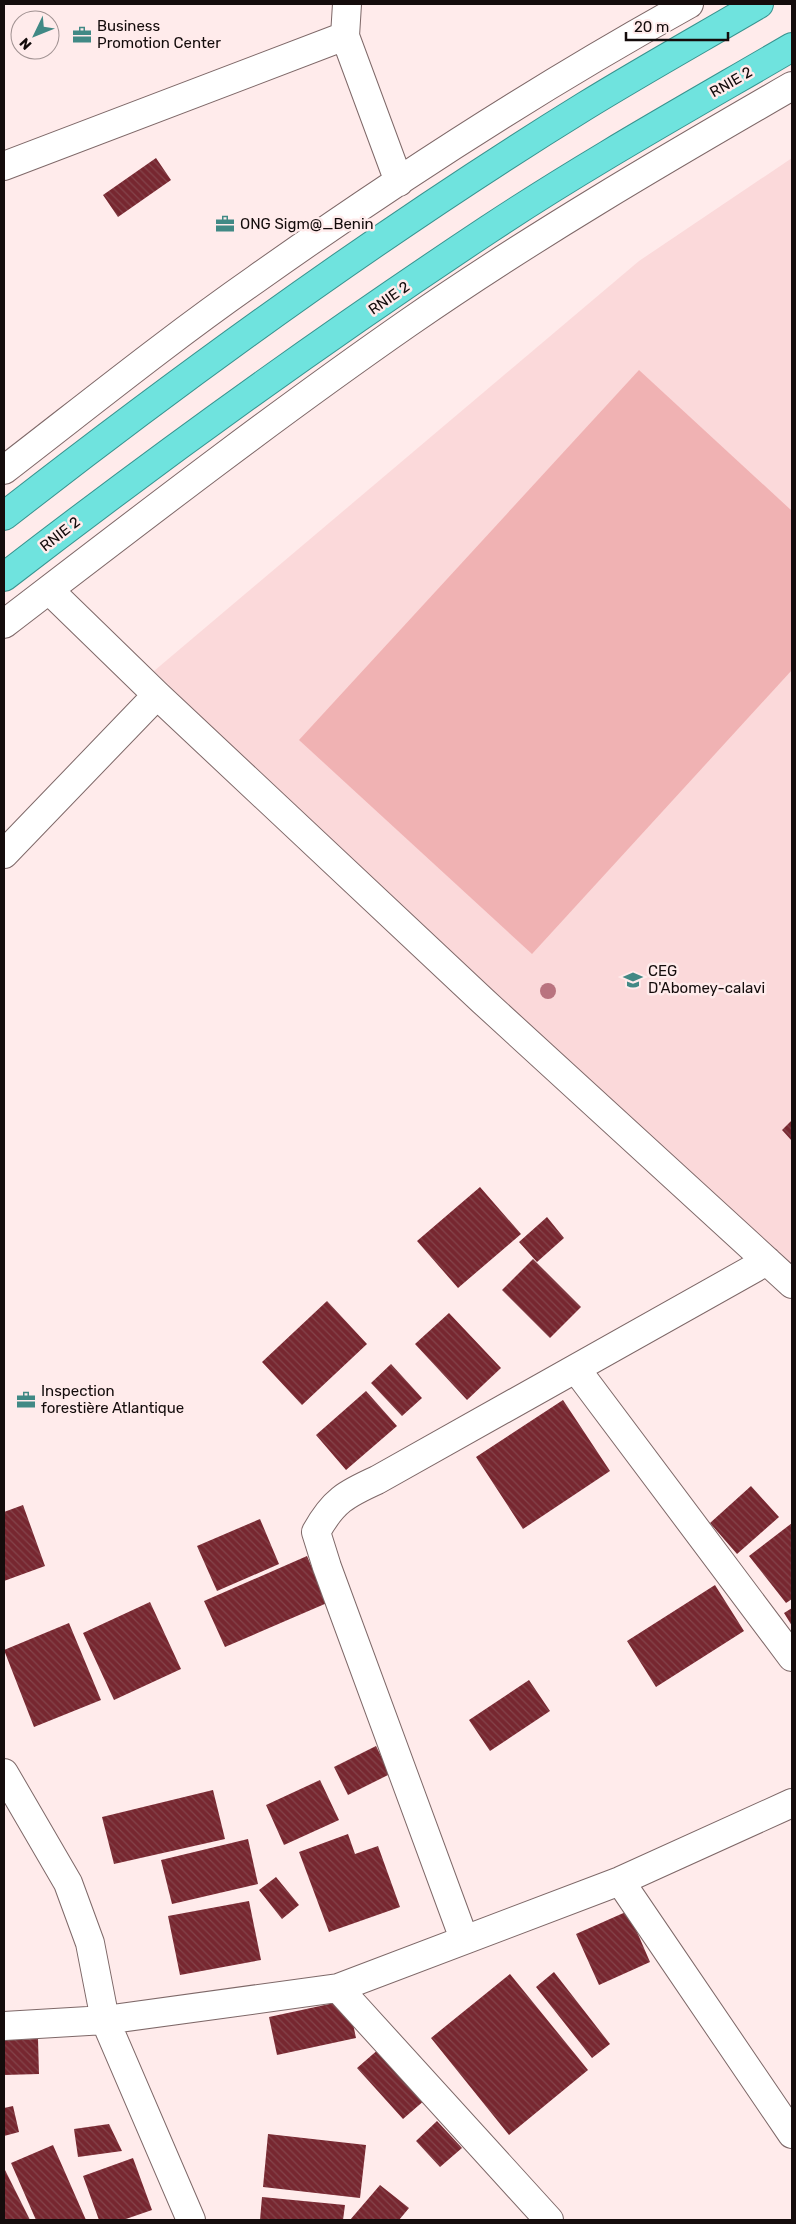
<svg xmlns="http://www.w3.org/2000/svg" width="796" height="2224" font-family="Rubik,sans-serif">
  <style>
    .built { fill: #fbd9da }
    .green { fill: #f0b2b3 }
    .building { fill: url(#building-back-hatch) }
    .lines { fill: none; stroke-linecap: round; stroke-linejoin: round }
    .minor-casing { stroke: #7e6868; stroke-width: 30 }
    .trunk-casing { stroke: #38938f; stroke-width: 30 }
    .minor { stroke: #fff; stroke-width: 28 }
    .trunk { stroke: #6fe3de; stroke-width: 28 }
    .tree { fill: #b9737f }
    .labels { text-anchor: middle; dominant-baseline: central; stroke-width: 5; stroke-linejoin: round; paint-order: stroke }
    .poi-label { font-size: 15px; fill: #140c0c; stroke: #ffebeb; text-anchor: start }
    .street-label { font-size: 15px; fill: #140c0c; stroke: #ffebeb }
  </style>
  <defs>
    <pattern id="building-back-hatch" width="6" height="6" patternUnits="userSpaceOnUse" patternTransform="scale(1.25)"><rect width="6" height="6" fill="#772730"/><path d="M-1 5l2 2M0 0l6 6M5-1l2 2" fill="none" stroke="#84444b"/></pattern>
  </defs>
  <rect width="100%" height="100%" fill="#ffebeb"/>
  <path class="built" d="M792,158v1130l-638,-617 485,-410z"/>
  <path class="green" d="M639,370l153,141v159l-260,284 -233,-214z"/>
  <path class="building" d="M156,158l15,22 -53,37 -15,-22z
    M792,1120v21l-10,-11z
    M480,1187l41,47 -63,54 -41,-47z
    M547,1217l17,21 -27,24 -18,-20z
    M533,1259l48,48 -31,31 -48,-48z
    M327,1301l40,43 -65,61 -40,-43z
    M449,1313l52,55 -34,32 -52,-56z
    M391,1364l31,34 -20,18 -31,-33z
    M366,1391l31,35 -51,44 -30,-35z
    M563,1400l47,71 -87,58 -47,-72z
    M751,1486l28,31 -42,37 -27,-31z
    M23,1505l22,61 -41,15v-69z
    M260,1519l19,45 -62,27 -20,-45z
    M792,1523v76l-6,4 -37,-47z
    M307,1556l20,47 -102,44 -21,-46z
    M715,1585l29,46 -88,56 -29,-46z
    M150,1602l31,67 -67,31 -31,-67z
    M792,1608v18l-8,-13z
    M69,1623l32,77 -67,27 -30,-77z
    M529,1680l21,31 -60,40 -21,-31z
    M376,1746l14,28 -42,21 -14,-28z
    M320,1780l19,40 -55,25 -18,-40z
    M213,1790l12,49 -111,25 -12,-47z
    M348,1834l7,20 23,-8 22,61 -71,25 -30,-80z
    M248,1839l10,45 -86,20 -11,-44z
    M276,1877l23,28 -17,14 -23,-29z
    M249,1901l12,59 -81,15 -12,-59z
    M628,1911l22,51 -51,23 -23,-51z
    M554,1972l56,72 -18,14 -56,-71z
    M510,1974l78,96 -79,65 -78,-97z
    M348,2000l8,38 -79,17 -8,-38z
    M38,2039l1,35 -35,1v-35z
    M380,2048l46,51 -23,20 -46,-51z
    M13,2106l6,26 -15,4v-28z
    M437,2121l25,27 -22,19 -24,-26z
    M109,2124l13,27 -44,6 -4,-28z
    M268,2134l98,11 -6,53 -97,-11z
    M53,2145l33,75h-50l-25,-57z
    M133,2158l19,52 -29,10h-24l-16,-44z
    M4,2168l26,52h-26z
    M380,2185l29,23 -10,12h-49z
    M262,2197l83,8 -2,15h-83z"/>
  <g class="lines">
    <g class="minor-casing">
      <path id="minor" d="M347,4l-2,32 54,146
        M4,166l341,-130
        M4,470c83,-64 166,-131 252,-191 138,-98 285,-193 433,-275
        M49,590l108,105 326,306 309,283
        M4,624c133,-102 266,-205 404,-301 124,-86 254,-162 384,-237
        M4,854l153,-159
        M576,1369l216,288
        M4,1773l64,110 22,60 15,77 86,200
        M620,1881l172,253
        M464,1939l-137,-372 -11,-35c17,-31 30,-38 61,-52l390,-219
        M338,1988l211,232
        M4,2026l101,-6 233,-32 282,-107 172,-78"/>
    </g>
    <g class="trunk-casing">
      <path id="trunk" d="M4,516c186,-145 380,-286 581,-410 57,-35 116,-68 174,-102
        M4,577c157,-121 319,-238 485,-348 98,-65 202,-123 303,-182"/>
    </g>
    <use href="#minor" class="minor"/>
    <use href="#trunk" class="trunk"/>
  </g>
  <circle class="tree" cx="548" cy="991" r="8"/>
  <defs>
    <g id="office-bare" transform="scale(1.5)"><path d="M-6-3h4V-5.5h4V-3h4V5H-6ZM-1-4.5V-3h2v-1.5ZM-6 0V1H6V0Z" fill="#418985" stroke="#ffebeb" stroke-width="2.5" paint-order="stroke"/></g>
    <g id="university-bare" transform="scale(1.5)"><path d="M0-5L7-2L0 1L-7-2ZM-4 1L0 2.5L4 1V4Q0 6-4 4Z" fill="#418985" stroke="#ffebeb" stroke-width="2.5" paint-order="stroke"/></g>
  </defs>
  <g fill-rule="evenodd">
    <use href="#office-bare" x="82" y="35"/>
    <use href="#office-bare" x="225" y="224"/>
    <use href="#university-bare" x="633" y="980"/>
    <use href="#office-bare" x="26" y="1400"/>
  </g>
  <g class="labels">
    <g class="poi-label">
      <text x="97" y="26">Business<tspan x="97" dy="17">Promotion Center</tspan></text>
      <text x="240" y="224">ONG Sigm@_Benin</text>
      <text x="648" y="971">CEG<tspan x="648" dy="17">D'Abomey-calavi</tspan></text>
      <text x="41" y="1391">Inspection<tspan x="41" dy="17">forestière Atlantique</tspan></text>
    </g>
    <g class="street-label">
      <text transform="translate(731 82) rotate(-30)">RNIE 2</text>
      <text transform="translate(389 298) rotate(-35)">RNIE 2</text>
      <text transform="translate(60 534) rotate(-38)">RNIE 2</text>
    </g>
  </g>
  <rect width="796" height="2224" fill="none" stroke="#140c0c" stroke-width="10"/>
  <g transform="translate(35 35) rotate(227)"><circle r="24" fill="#ffebeb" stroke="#a19292"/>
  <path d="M0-4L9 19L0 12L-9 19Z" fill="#418985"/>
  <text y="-8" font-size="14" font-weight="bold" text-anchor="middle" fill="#140c0c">N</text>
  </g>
  <path d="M626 32v8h102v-8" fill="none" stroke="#140c0c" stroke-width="2.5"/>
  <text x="634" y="32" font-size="15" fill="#140c0c" stroke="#ffebeb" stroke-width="4" paint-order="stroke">20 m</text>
</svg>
